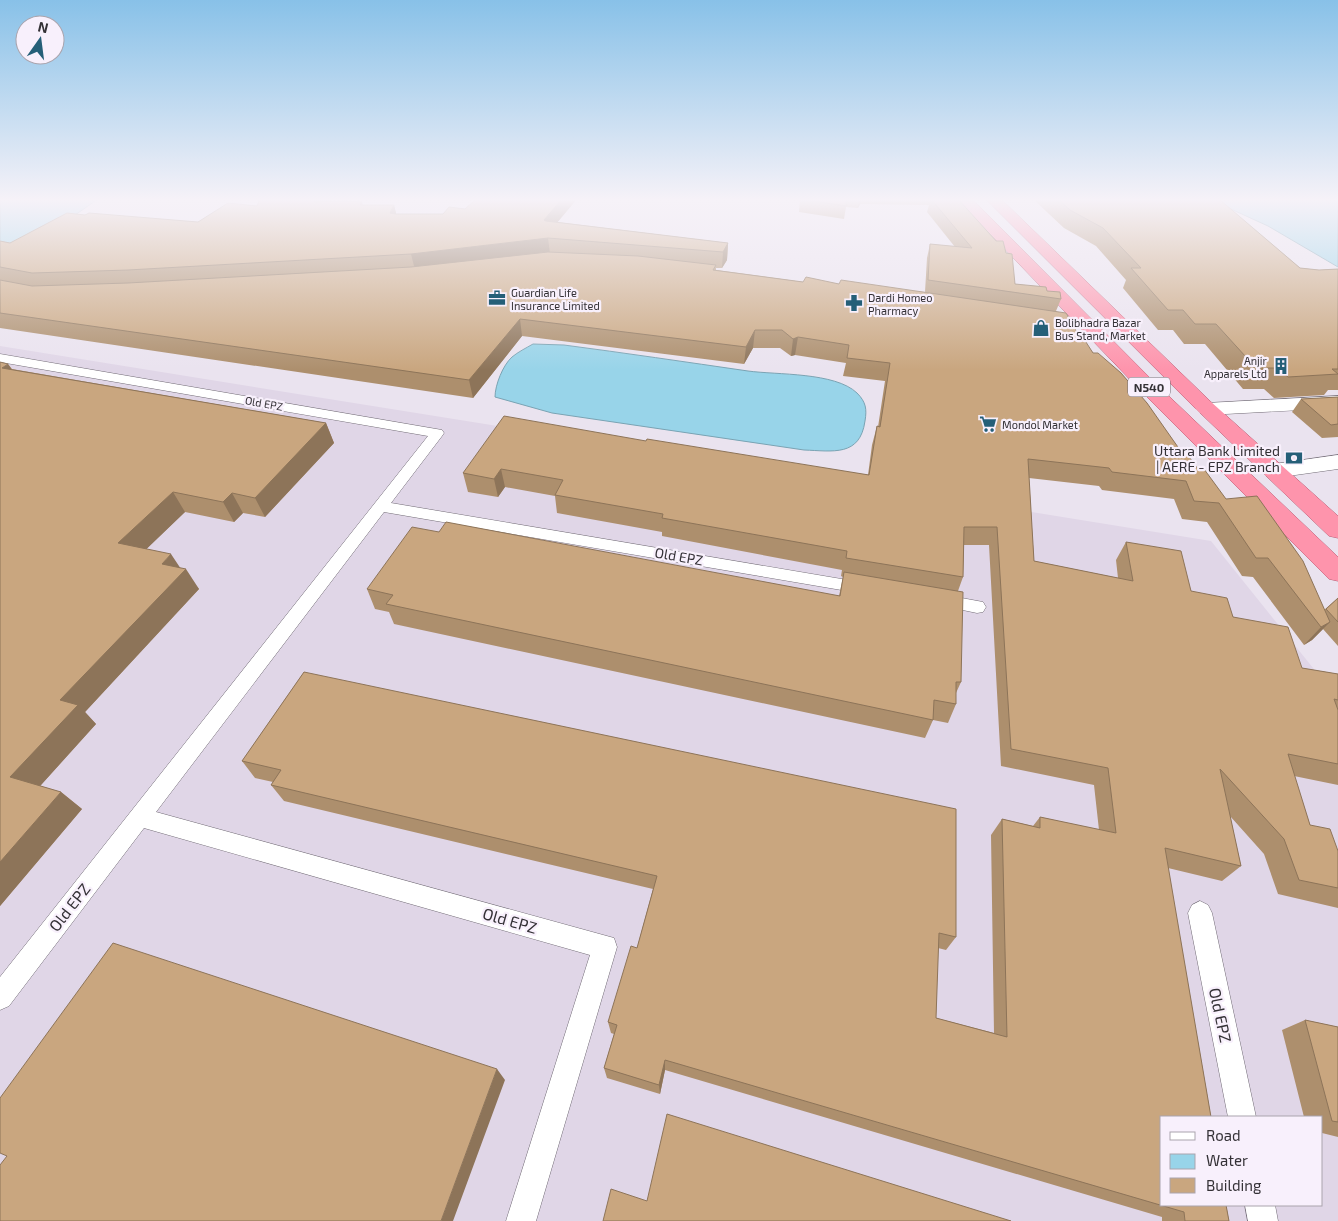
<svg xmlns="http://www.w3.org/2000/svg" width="1338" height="1221" font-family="'Exo 2',sans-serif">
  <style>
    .built { fill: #e0d6e7; fill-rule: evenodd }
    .water { fill: #98d4e9; stroke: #7aa3b3 }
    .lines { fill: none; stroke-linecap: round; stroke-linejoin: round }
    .service-casing { stroke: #716b75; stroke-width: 1 }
    .minor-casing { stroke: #716b75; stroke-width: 1 }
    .trunk-casing { stroke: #b76076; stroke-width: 1 }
    .service { fill: #fff; fill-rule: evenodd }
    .minor { fill: #fff; fill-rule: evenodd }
    .trunk { fill: #fe94ac; fill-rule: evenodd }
    .wall { fill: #ad8f6d }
    .shaded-wall { fill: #8d7459 }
    .building { fill: #c9a67f; stroke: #8d7459 }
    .labels { text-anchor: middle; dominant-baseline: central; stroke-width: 4.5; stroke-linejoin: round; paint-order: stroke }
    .far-poi-label { font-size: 11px; fill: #343136; stroke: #f8f0fc; text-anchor: start }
    .far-street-label { font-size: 11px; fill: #343136; stroke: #f8f0fc }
    .shield { fill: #f8f0fc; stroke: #6f6a71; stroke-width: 1 }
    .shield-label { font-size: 12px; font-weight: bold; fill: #343136 }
    .poi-label { font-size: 14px; fill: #343136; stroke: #f8f0fc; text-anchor: end }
    .street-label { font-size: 14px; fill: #343136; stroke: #f8f0fc }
    .near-street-label { font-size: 16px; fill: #343136; stroke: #f8f0fc }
  </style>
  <rect width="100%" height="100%" fill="#eae3ef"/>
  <path class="built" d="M0,346l1211,195 127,158v522h-1338zM1162,1117h160v88h-160z"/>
  <path class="water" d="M0,199h98l-33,23 -65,26z
    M1209,199h129v68l-70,-41z
    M533,344l31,1c61,8 122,17 184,26 29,4 87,1 109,22 9,9 10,16 8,28 -5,36 -32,30 -61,29l-252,-37 -57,-16c0,-12 8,-32 17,-40 6,-5 14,-9 21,-13z"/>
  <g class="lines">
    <g class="service-casing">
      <path id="service" d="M0,354l442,76 2,3 -2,3 -51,67 480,81 3,4 -3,4 -6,2 -481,-82 -228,300 458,126 3,9 -81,274h-30l84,-266 -446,-127 -135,178 -9,4v-33l428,-541 -428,-74z
        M940,594l43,8 3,5 -3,5 -6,1 -43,-9 -3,-4 3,-4z
        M1200,901l8,4 4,8 44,204h-28l-40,-204 4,-8z
        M1245,1205h30l3,16h-30z"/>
    </g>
    <g class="minor-casing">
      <path id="minor" d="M1338,396v12l-131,7 -7,-2 -4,-4 4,-4 7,-2z
        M1338,455v14l-64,9 -8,-2 -4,-5 4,-5 8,-2z"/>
    </g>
    <g class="trunk-casing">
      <path id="trunk" d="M957,199h15l182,183 184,175v24l-9,-2 -189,-189z
        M986,199h15l209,202 128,115v22l-9,-2 -133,-127z"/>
    </g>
    <use href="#service" class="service"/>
    <use href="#minor" class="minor"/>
    <use href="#trunk" class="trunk"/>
  </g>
  <path class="wall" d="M577,199l-20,23 171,21 -1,17 -5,8h-6v2l87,12 36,2 86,8 2,-34 3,-14 25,3 -28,-35 2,-7 -69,-1 -2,4 -12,-1 -2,12 -45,-7 1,-13h158l48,54 9,31 32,7 14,8 -5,12 124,139 46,49 98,111 14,-12v48l-15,-17 -11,11 -8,5 -51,-68 -11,-1 -35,-54 -25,-3 -8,-20 -72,-9 -3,-4 -70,-8 5,83 84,17 -2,-18 10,-18 65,49 42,26 69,51 36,6v111l-44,-9 16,49 28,26v57l-60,-14 -14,-40 -34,-38 11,50 -19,15 -54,-13 61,353h-67v-4l-497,-147 -5,24 -53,-16 -3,-10 10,-34 -3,-1 -3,-11 29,-74 16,-59 -369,-88 -13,-16 2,-3 -18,-4 -13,-17 62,-89 652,265 -10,13 -8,-2 -2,70 58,15 -3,-198 11,-16 31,7 7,-9 59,13 -5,-45 -93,-19 -12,-221h-25l-1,32 -5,14 3,91 -5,11v11l-8,19 -15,-3 -8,18 -531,-114 -5,-12 -14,-3 -8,-20 72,-57 400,64 4,-19 -2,-1 1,-6 -180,-34v-4l-105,-19 -2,-17 -50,-9 -7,10 -30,-5 -5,-19 183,-32 222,34 4,-30 5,-19 1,1 7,-46 -42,-5 3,-13 -51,-8 -4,1 -11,-8h-27l-9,16 -222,-28 -49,62 -473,-70v-87l10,2 75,-28 113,7 59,-16 74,-4h31l1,3h31l2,9h47l22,-5z
    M1033,199h186l81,69 19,2 19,-1v121h-10l-4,5 -50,3 -10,-9h-21l-38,-45h-21l-11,-14h-15l-35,-42 3,-8 -30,-34 -32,-18z
    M8,364l4,5 314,54 8,20 -69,74 -22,-4 -9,9 -49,-10 -39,37 34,19 19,21 -114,123 11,12 -56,62 21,6 21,17 -82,97z
    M1338,397v40l-16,1 -30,-26 9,-13z
    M1305,1020l33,7v110l-16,-4v-16h-18l-22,-87z"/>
  <path class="shaded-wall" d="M316,199h16l-13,18 -5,-15z
    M562,199h15l-31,37 -2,-16z
    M859,199h2l-1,5 -2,4z
    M394,205l4,16 -8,-8z
    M548,238l2,16 -135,16 -4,-16z
    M728,243l-1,17 -5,8 1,-16z
    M520,319l2,17 -49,62 -4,-18z
    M755,330l-2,18 -9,16 2,-17z
    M798,337l-3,18 -4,1 2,-17z
    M8,364l13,19 -19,-15z
    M326,423l8,20 -69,74 -10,-19z
    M501,469l4,18 -7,10 -4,-18z
    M173,492l12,20 -53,51 -14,-20z
    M232,493l11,20 -9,9 -11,-20z
    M171,554l12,18 3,-3 13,20 -114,123 11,12 -64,71 -22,-18 50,-77 102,-136z
    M1330,622l-18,18 -8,5 17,-18z
    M61,792l21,17 -82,97v-44z
    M665,1060v10l-5,24 -1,-9z
    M497,1069l8,11 -52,141h-12z"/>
  <path class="building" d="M260,199h56l-2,3 31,-1 17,1 -2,3h34l-4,8 6,1h47l6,-7 16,2 11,-10h86l-18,21 2,1 182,22 -5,9 -175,-14 -137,16 -283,16 -96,3 -32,-6v-26l10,2 57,-30 18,2 4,-2 109,9 30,-19 29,3z
    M800,199h46v7z
    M931,199h27l38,42h7l3,12 6,1 3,30 31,3 1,4 13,1 1,7 -133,-19 2,-36 42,4z
    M1058,199h161l81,69 19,2 19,-1v100h-6l6,5 -50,3 -11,-9h-21l-40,-44h-21l-12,-14h-15l-37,-42h10l-38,-40 -33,-18z
    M548,252l90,4 78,9 -3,5 90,12 3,-5 33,7 2,-4 225,33 15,26h3l9,14h5l23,20 26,30 33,47h4l14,19h6l22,30 31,-3 46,65 27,61 -9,5 -53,-69h-12l-37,-55 -25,-2 -8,-20 -74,-9 -3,-4 -81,-9 6,102 99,20 -7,-39 55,9 10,40 36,7 6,19 55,10 14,41 36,6v26l-4,-1 4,11v54l-50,-10 22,71 20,4 8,22v37l-39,-8 -15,-41 -64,-70 21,97 -76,-18 46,269h-49v88h64l3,16h-44l-1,-9 -519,-152 -6,25 -55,-17 13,-43 -9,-3 23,-76 6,2 20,-72 -386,-91 10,-15 -39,-9 62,-89 652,137v128l-17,-4 -3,85 71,19 -5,-218 38,9v-11l76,16 -8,-65 -97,-19 -14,-222h-33l-1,50 -117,-19 1,-7 -185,-33 1,-4 -108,-19 8,-15 -62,-11 -7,10 -31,-6 41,-57 142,25 1,-2 222,36 8,-49 3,1 10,-64 -43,-5 2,-13 -51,-8 -5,2 -11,-9h-27l-9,17 -226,-28 -51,61 -469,-67v-33l32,6 96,-3 283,-16z
    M0,362l8,2 -6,4 324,55 -71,75 -23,-5 -9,9 -50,-10 -55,51 53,11 -9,10 24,5 -126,131 18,5 -68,72 51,15 -61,70z
    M1338,397v27l-7,1 -30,-26z
    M446,522l394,74 4,-24 119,20 -2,90h-5v22l-22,-4 -1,20 -547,-116 7,-9 -26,-6 45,-62 27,5z
    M1338,598v24l-12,-13z
    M113,943l384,126 -56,152h-441v-56l7,-9 -7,-3v-55z
    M1305,1020l33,7v95l-6,-1z
    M667,1114l344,107h-408l8,-32 36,12z"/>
  <linearGradient id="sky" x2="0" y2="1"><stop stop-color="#88c1e8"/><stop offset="0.54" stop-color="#f6f2f8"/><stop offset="1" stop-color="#f6f2f8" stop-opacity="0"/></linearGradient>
  <rect width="1338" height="370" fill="url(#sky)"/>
  <defs>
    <g id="office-bare" transform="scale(1.35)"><path d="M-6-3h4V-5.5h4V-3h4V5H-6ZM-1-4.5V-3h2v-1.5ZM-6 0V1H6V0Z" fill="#255f78" stroke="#f8f0fc" stroke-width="2.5" paint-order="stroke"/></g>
    <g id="pharmacy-bare" transform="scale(1.35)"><path d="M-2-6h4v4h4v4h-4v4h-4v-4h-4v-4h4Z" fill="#255f78" stroke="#f8f0fc" stroke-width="2.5" paint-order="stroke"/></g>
    <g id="shop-bare" transform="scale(1.35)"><path d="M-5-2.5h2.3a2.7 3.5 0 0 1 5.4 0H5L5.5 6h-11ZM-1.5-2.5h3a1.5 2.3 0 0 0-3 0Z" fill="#255f78" stroke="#f8f0fc" stroke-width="2.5" paint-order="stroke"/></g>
    <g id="building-bare" transform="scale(1.35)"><path d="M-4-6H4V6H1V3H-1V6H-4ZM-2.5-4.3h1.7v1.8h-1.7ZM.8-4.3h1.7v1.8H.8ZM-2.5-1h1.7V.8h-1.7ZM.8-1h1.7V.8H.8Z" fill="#255f78" stroke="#f8f0fc" stroke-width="2.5" paint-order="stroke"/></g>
    <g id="supermarket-bare" transform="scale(1.35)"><path d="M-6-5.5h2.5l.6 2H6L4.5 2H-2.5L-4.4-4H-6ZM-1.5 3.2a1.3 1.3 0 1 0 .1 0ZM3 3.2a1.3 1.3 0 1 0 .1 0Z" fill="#255f78" stroke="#f8f0fc" stroke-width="2.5" paint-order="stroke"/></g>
    <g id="bank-bare" transform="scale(1.35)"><path d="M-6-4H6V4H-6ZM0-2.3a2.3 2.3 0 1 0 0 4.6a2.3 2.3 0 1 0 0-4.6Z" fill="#255f78" stroke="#f8f0fc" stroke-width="2.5" paint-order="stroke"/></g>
  </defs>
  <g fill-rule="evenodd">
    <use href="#office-bare" x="497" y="298"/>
    <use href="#pharmacy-bare" x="854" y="303"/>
    <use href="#shop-bare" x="1041" y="328"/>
    <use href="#building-bare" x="1281" y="366"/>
    <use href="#supermarket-bare" x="988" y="424"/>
    <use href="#bank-bare" x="1294" y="458"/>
  </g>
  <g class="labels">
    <g class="far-poi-label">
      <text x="511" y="292">Guardian Life<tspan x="511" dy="13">Insurance Limited</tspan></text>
      <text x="868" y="297">Dardi Homeo<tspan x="868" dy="13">Pharmacy</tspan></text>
      <text x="1055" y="322">Bolibhadra Bazar<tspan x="1055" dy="13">Bus Stand, Market</tspan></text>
      <text x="1267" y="360" text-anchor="end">Anjir<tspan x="1267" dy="13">Apparels Ltd</tspan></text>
      <text x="1002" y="424">Mondol Market</text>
    </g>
    <g class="far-street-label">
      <text transform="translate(264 403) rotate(10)">Old EPZ</text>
    </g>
    <rect class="shield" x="1128" y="377.5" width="42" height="19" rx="4"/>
    <g class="shield-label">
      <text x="1149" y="387">N540</text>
    </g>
    <g class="poi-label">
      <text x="1280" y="450">Uttara Bank Limited<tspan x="1280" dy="16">| AERE - EPZ Branch</tspan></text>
    </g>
    <g class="street-label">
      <text transform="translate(679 556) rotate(10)">Old EPZ</text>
    </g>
    <g class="near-street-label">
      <text transform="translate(69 907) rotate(-52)">Old EPZ</text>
      <text transform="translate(510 920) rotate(16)">Old EPZ</text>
      <text transform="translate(1221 1015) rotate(78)">Old EPZ</text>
    </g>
  </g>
  <rect x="1160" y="1116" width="162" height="90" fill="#f8f0fc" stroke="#aaa4ad"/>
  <rect x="1170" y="1132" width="25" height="8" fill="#ffffff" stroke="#aaa4ad"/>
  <text x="1206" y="1141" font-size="15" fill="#343136">Road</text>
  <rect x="1170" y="1154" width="25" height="15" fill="#98d4e9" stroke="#aaa4ad"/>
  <text x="1206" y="1166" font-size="15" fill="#343136">Water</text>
  <rect x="1170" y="1178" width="25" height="15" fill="#c9a67f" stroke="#aaa4ad"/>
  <text x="1206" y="1191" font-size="15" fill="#343136">Building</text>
  <g transform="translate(40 40) rotate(14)"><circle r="24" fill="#f8f0fc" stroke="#aaa4ad"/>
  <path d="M0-4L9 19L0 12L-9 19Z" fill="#255f78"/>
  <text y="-8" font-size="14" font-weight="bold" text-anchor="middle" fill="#343136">N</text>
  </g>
</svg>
